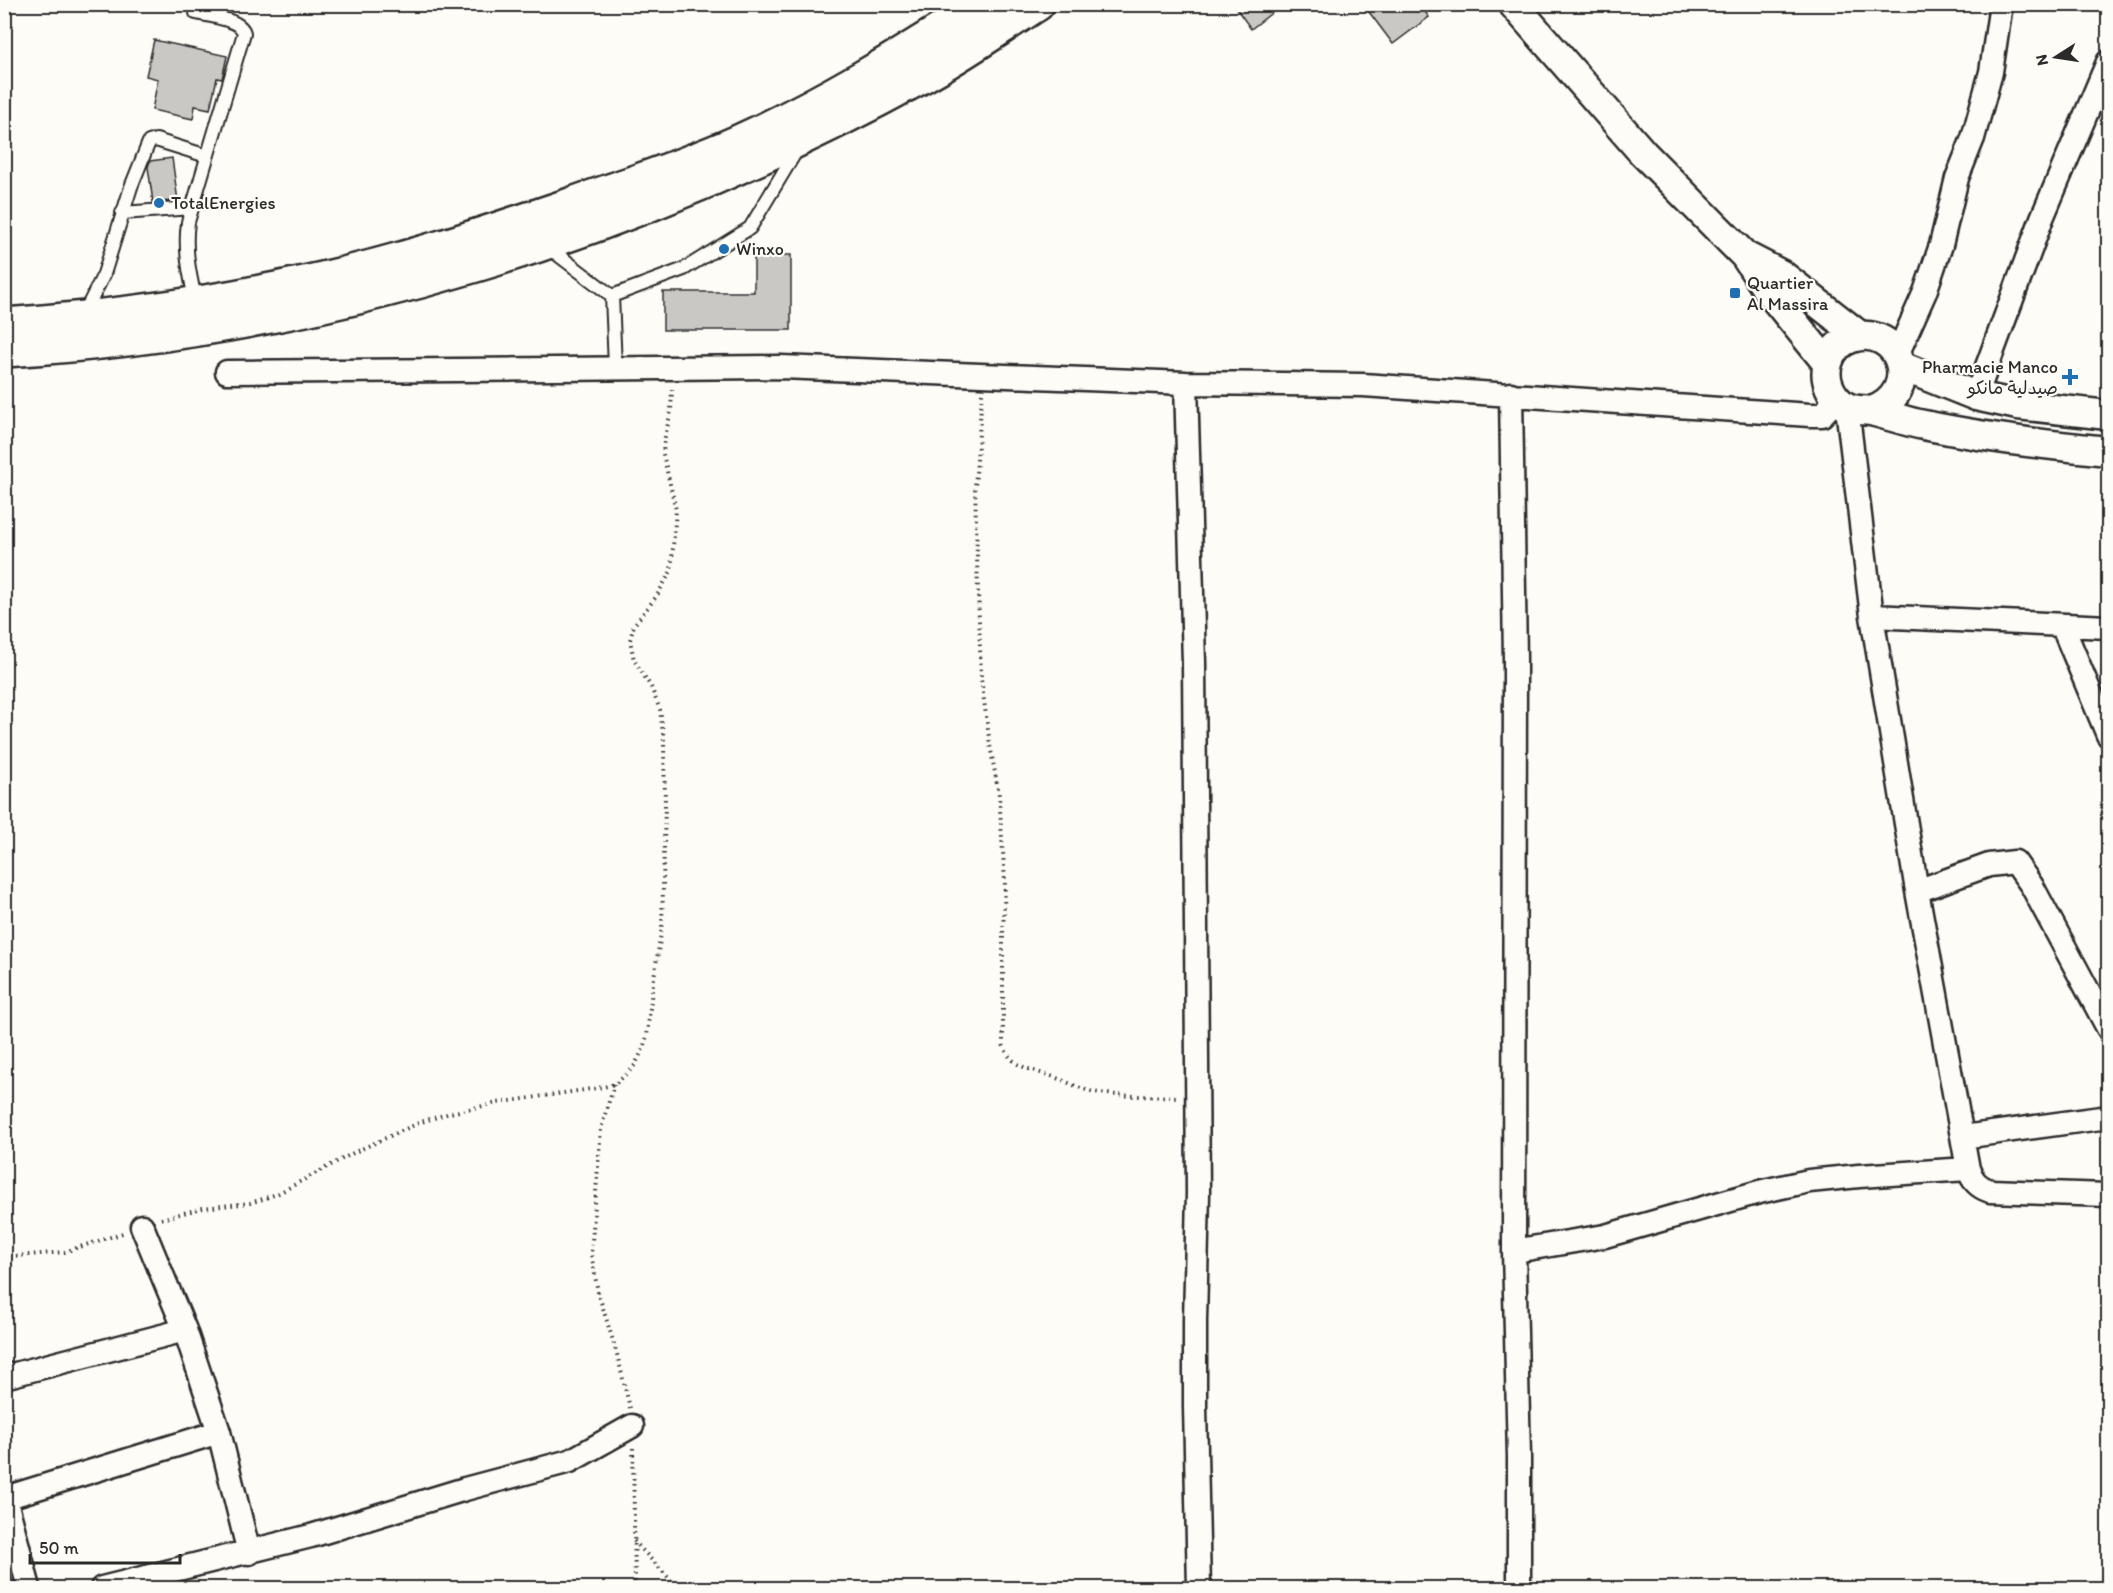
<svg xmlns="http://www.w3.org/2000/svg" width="2113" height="1593" font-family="Itim,'Playpen Sans Arabic',sans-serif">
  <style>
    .building { fill: #c9c8c4; stroke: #2b2b2b; stroke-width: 1.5 }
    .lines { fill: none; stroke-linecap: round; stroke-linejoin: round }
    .service-casing { stroke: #2b2b2b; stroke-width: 16 }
    .minor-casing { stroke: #2b2b2b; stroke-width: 27 }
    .tertiary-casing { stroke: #2b2b2b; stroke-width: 33 }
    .trunk-casing { stroke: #2b2b2b; stroke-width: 38 }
    .path { stroke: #2b2b2b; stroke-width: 4; stroke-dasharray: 1.5 4.5; stroke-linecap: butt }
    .service { stroke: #fdfcf7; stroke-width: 12 }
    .minor { stroke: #fdfcf7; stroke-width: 22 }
    .tertiary { stroke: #fdfcf7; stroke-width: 28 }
    .trunk { stroke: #fdfcf7; stroke-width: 33 }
    .poi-dot { fill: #1f6fb2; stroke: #fdfcf7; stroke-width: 2 }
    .labels { text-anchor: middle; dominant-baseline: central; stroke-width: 4.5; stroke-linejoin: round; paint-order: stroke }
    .poi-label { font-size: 18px; fill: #2b2b2b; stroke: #fdfcf7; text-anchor: start }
  </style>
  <rect width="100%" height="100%" fill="#fdfcf7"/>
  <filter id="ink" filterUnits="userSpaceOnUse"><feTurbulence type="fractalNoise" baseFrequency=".0167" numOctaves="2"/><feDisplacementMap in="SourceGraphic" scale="12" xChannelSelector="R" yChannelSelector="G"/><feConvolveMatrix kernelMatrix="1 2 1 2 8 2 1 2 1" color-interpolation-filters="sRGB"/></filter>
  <g filter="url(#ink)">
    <path class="building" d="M1233,4h50l-32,25z
      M1363,4h56l10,13 -36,27z
      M154,40l73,16 -5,23 -5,-1 -7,31 -15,-3 -2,13 -41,-9 6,-31 -12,-3z
      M172,158l6,43 -25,1 -5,-35 2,-6z
      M754,255h37v75h-128v-38h91z"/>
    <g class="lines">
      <g class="service-casing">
        <path id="service" d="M122,213l70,-5
          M545,245l67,51
          M612,296l72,-27 66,-41 48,-80
          M612,296l3,71
          M196,303c-6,-27 -12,-52 -8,-81l56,-189c-3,-14 -35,-17 -48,-20
          M84,314l20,-40 27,-87 18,-45 7,-2 51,16"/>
      </g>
      <g class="minor-casing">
        <path id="minor" d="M1897,355l28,-63 16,-47 16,-67 16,-40 18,-66 10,-68
          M227,372l554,-5 405,16 177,2 447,30h12l14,-15
          M1186,383l8,280 4,530 -3,128v86l4,181
          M1511,394l4,265 -1,592 91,-15 154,-44 50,-11 50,-5 109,-7
          M1976,396l66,-178 66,-156
          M1847,407l25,209 45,275 51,278c5,12 10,18 22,22l118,4
          M1872,616l236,11
          M2062,625l46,110
          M1917,891l72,-26 26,-3 17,24 76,142
          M1963,1137l145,-20
          M142,1226l43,104 34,102
          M1514,1251l5,206v131
          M4,1377l181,-47
          M4,1494l25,94
          M5,1498l214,-66 30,121
          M102,1588l209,-52 154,-47 105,-28 62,-35"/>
      </g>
      <g class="tertiary-casing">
        <path id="tertiary" d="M1513,4l130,149 102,103 21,32 61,75
          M1747,257l35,18 78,61
          M1901,366l75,30 42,9 90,10
          M1872,411c53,-20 27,-88 -20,-73 -11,3 -21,13 -24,25 -5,16 3,34 17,43 10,6 20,3 30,6 17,4 32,10 49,13 62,13 121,20 184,26"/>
      </g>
      <g class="trunk-casing">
        <path id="trunk" d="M4,325c101,-7 201,-20 300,-42 91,-19 178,-48 266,-78 56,-20 112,-38 166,-62 85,-38 167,-88 246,-139
          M4,350c325,-19 636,-119 920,-275 39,-21 75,-47 113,-71"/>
      </g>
      <path class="path" d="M982,393l-7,94 3,104 3,87 9,67 9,50 6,86 -2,52v111c7,24 30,26 51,33 14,5 26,12 40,15 27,5 57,4 84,5
        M614,1084l-13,45 -10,125 7,38 19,62 13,54
        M161,1219l42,-11 47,-5 13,-4 16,-6 78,-42 64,-29 29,-9 47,-10 107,-16 11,-3 11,-9 9,-10 8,-16 4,-13 5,-46 10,-63 3,-123 -1,-63 -4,-31 -9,-23 -17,-27 -4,-20 4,-15 22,-28 15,-26 5,-61 -13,-56 1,-13 7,-30 1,-22
        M4,1257l60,-5 59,-19
        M633,1448l2,140
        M634,1541l44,47"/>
      <use href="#service" class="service"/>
      <use href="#minor" class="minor"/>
      <use href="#tertiary" class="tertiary"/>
      <use href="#trunk" class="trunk"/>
    </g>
  </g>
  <g class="poi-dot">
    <circle cx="159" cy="203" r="6"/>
    <circle cx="724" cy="249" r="6"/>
    <rect x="1729" y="287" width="12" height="12" rx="3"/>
    <path d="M2067 368h6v6h6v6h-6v6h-6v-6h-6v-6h6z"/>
  </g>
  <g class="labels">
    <g class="poi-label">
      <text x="171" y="203">TotalEnergies</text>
      <text x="736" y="249">Winxo</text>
      <text x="1747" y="283">Quartier<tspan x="1747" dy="21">Al Massira</tspan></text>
      <text x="2058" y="367" text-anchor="end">Pharmacie Manco<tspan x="2058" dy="21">صيدلية مانكو</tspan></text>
    </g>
  </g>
  <rect width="2113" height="1593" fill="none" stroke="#fdfcf7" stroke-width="24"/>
  <rect x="12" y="12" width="2089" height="1569" fill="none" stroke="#2b2b2b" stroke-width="2" filter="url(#ink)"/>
  <g transform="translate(2056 57) rotate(258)" stroke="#fdfcf7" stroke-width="4.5" paint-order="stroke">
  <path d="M0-4.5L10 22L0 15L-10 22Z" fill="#2b2b2b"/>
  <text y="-9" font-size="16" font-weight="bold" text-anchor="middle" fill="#2b2b2b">N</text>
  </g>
  <path d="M30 1554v9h150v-9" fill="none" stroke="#2b2b2b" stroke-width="3"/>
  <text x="39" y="1554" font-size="18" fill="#2b2b2b" stroke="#fdfcf7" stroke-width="4.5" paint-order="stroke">50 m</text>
</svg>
